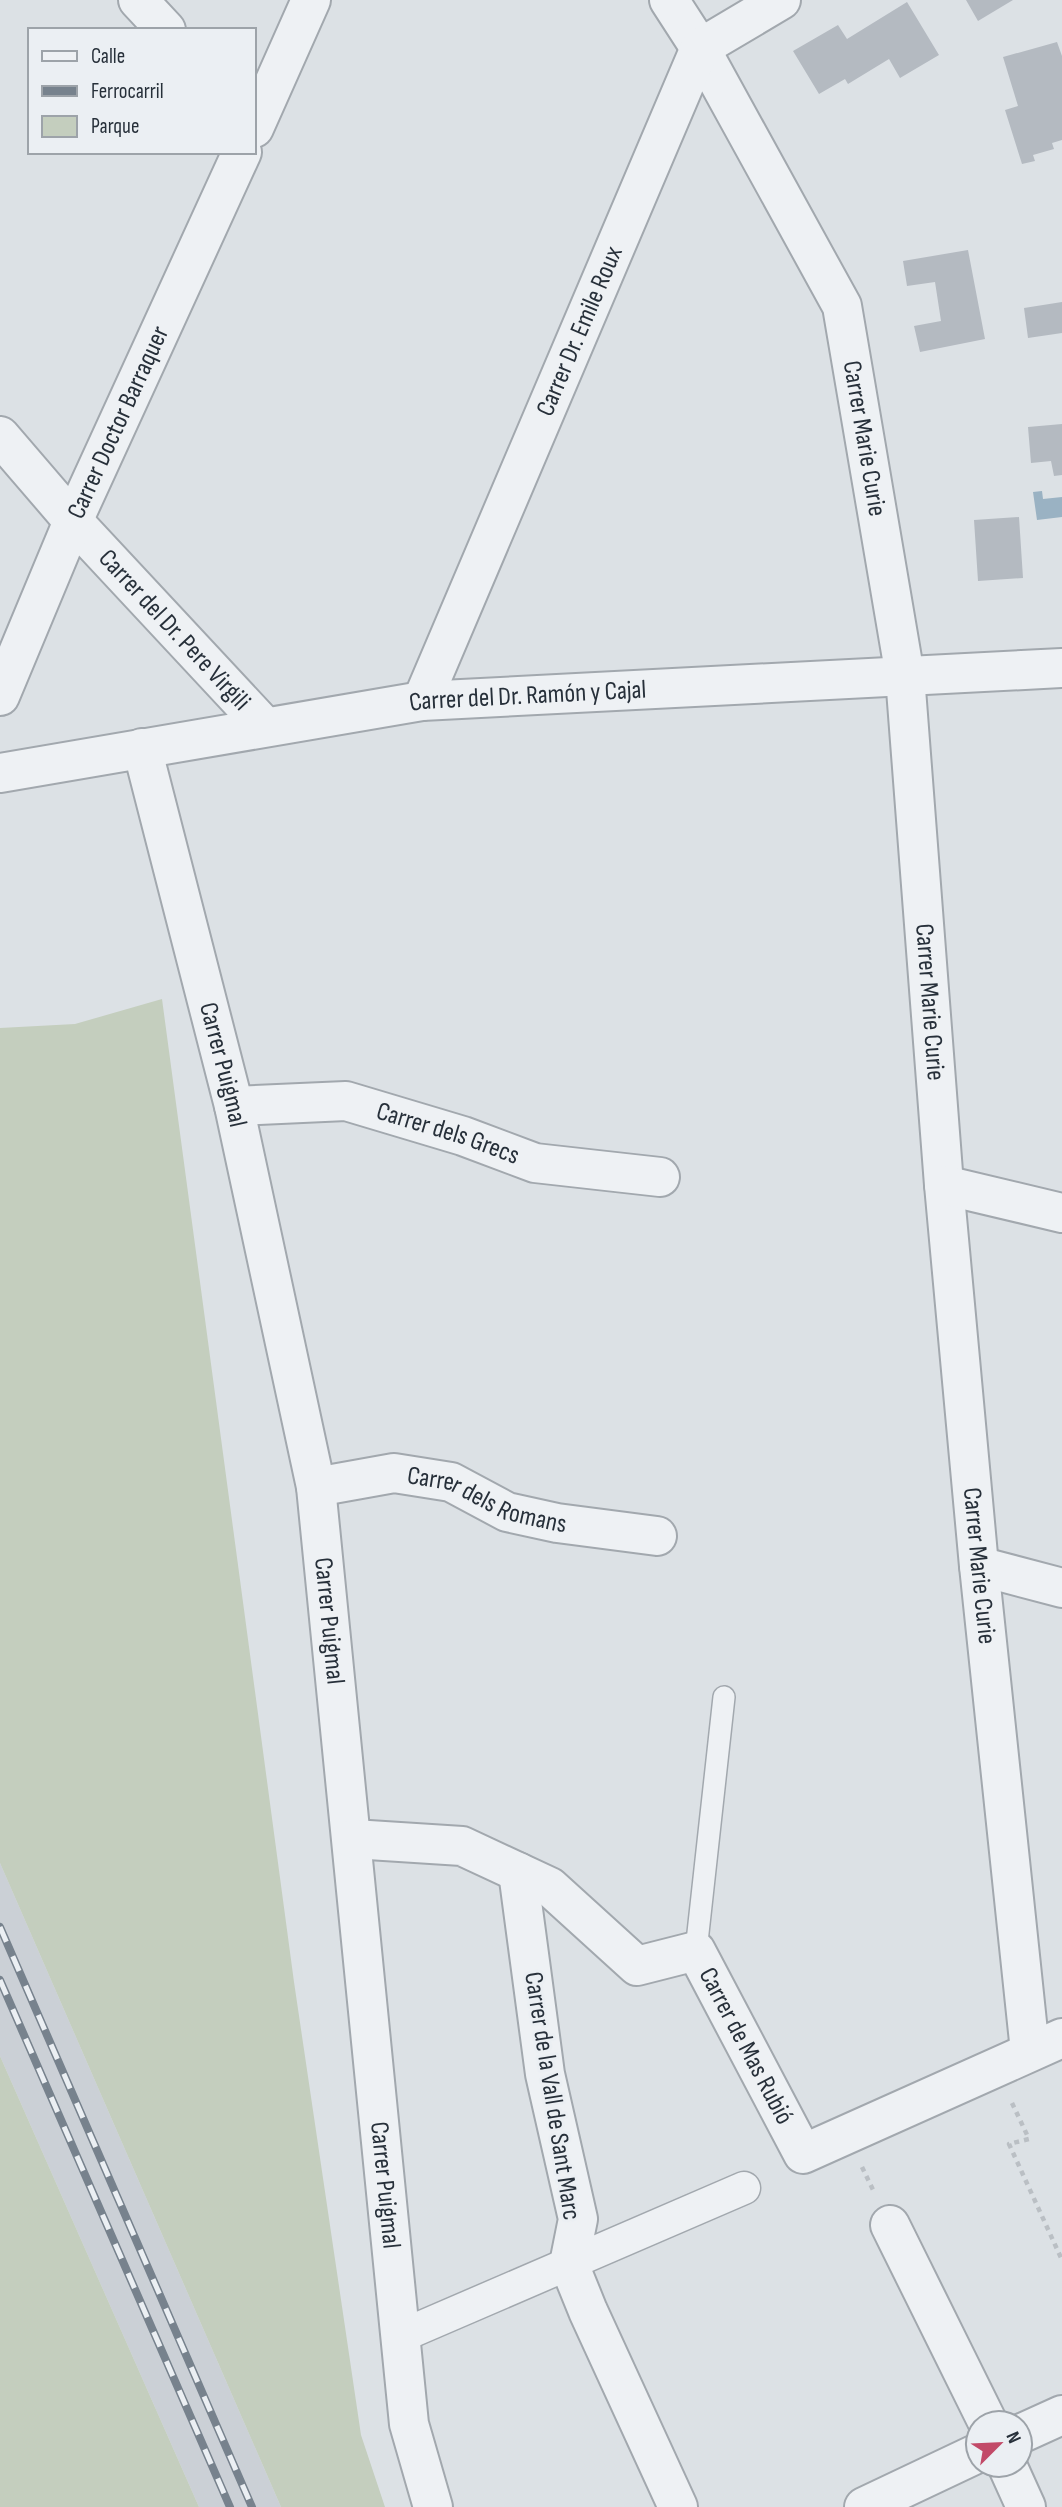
<svg xmlns="http://www.w3.org/2000/svg" width="1062" height="2507" font-family="'Sofia Sans Condensed',sans-serif">
  <style>
    .built { fill: #cbd0d6 }
    .green { fill: #c4cebe }
    .water { fill: #9ab2c3 }
    .building { fill: #b4bac1 }
    .lines { fill: none; stroke-linecap: round; stroke-linejoin: round }
    .service-casing { stroke: #a2a8ae; stroke-width: 24 }
    .pedestrian-casing { stroke: #a2a8ae; stroke-width: 35 }
    .minor-casing { stroke: #a2a8ae; stroke-width: 42 }
    .path { stroke: #babfc4; stroke-width: 4.5; stroke-dasharray: 5 5; stroke-linecap: butt }
    .service { stroke: #eef1f4; stroke-width: 21 }
    .pedestrian { stroke: #eef1f4; stroke-width: 32 }
    .minor { stroke: #eef1f4; stroke-width: 38 }
    .rail-casing { stroke: #77828d; stroke-width: 8 }
    .rail { stroke: #ebeff3; stroke-width: 5; stroke-dasharray: 16; stroke-linecap: butt }
    .labels { text-anchor: middle; dominant-baseline: central; stroke-width: 6; stroke-linejoin: round; paint-order: stroke }
    .street-label { font-size: 26px; fill: #27303a; stroke: #ebeff3 }
  </style>
  <rect width="100%" height="100%" fill="#dce1e5"/>
  <path class="built" d="M0,1863l281,644h-82l-199,-451z"/>
  <path class="green" d="M162,999l132,983 67,453 24,72h-104l-281,-644v-835l75,-4z
    M0,2056l199,451h-199z"/>
  <path class="water" d="M1042,491l1,8 19,-2v20l-25,3 -4,-28z"/>
  <path class="building" d="M966,0h47l-35,21z
    M907,2l32,53 -39,23 -11,-19 -41,25 -3,-5 -26,15 -26,-43 45,-26 9,14z
    M1057,42l5,14v84l-10,3 2,6 -21,6 2,6 -13,3 -17,-54 13,-4 -15,-49z
    M968,250l17,89 -65,13 -6,-26 27,-5 -6,-39 -28,4 -4,-25z
    M1062,302v31l-34,5 -4,-30z
    M1062,424v51l-8,1 -3,-15 -20,2 -3,-36z
    M1019,517l4,61 -45,3 -4,-61z"/>
  <g class="lines">
    <g class="service-casing">
      <path id="service" d="M696,1951l28,-254"/>
    </g>
    <g class="pedestrian-casing">
      <path id="pedestrian" d="M401,2336l343,-148"/>
    </g>
    <g class="minor-casing">
      <g id="minor">
        <path d="M138,0l28,30"/>
        <path id="s1" d="M669,0l31,48 142,258 63,370 39,509 35,381 51,485"/>
        <path d="M254,128l57,-128"/>
        <path id="s2" d="M0,436l73,85 192,206"/>
        <path id="s3" d="M0,696l73,-175 169,-369"/>
        <path id="s4" d="M422,701l278,-653 81,-48"/>
        <path id="s5" d="M142,748l92,358 82,381 93,937 24,83"/>
        <path id="s6" d="M0,773l422,-72 640,-33"/>
        <path id="s7" d="M234,1106l112,-5 117,35 72,27 125,14"/>
        <path d="M944,1185l118,28"/>
        <path id="s8" d="M316,1487l78,-14 57,9 56,30 50,11 100,13"/>
        <path d="M979,1566l83,22"/>
        <path id="s9" d="M353,1839l109,7 88,41 87,79 59,-15 107,203 259,-116"/>
        <path d="M518,1872l27,202 33,145 -9,45 19,47 90,196"/>
        <path d="M890,2225l98,198"/>
        <path d="M1020,2434l42,-19"/>
        <path d="M1007,2465l19,42"/>
        <path d="M864,2507l114,-54"/>
      </g>
    </g>
    <path class="path" d="M1012,2103l17,36 -20,5 53,116
      M862,2167l13,27"/>
    <use href="#service" class="service"/>
    <use href="#pedestrian" class="pedestrian"/>
    <use href="#minor" class="minor"/>
    <g class="rail-casing">
      <path id="rail" d="M0,1927l252,580
        M0,1980l230,527"/>
    </g>
    <use href="#rail" class="rail"/>
  </g>
  <g class="labels">
    <g class="street-label">
      <text stroke="none"><textPath href="#s4" startOffset="402">Carrer Dr. Emile Roux</textPath></text>
      <text stroke="none"><textPath href="#s3" startOffset="298">Carrer Doctor Barraquer</textPath></text>
      <text stroke="none"><textPath href="#s1" startOffset="486">Carrer Marie Curie</textPath></text>
      <text stroke="none"><textPath href="#s2" startOffset="261">Carrer del Dr. Pere Virgili</textPath></text>
      <text stroke="none"><textPath href="#s6" startOffset="534">Carrer del Dr. Ramón y Cajal</textPath></text>
      <text stroke="none"><textPath href="#s1" startOffset="1054">Carrer Marie Curie</textPath></text>
      <text stroke="none"><textPath href="#s5" startOffset="327">Carrer Puigmal</textPath></text>
      <text stroke="none"><textPath href="#s7" startOffset="219">Carrer dels Grecs</textPath></text>
      <text stroke="none"><textPath href="#s8" startOffset="177">Carrer dels Romans</textPath></text>
      <text stroke="none"><textPath href="#s1" startOffset="1620">Carrer Marie Curie</textPath></text>
      <text stroke="none"><textPath href="#s5" startOffset="894">Carrer Puigmal</textPath></text>
      <text stroke="none"><textPath href="#s9" startOffset="492">Carrer de Mas Rubió</textPath></text>
      <text transform="translate(552 2096) rotate(81)">Carrer de la Vall de Sant Marc</text>
      <text stroke="none"><textPath href="#s5" startOffset="1461">Carrer Puigmal</textPath></text>
    </g>
  </g>
  <rect x="28" y="28" width="228" height="126" fill="#ebeff3" stroke="#9da3a9" stroke-width="2"/>
  <rect x="42" y="51" width="35" height="10" fill="#eef1f4" stroke="#9da3a9" stroke-width="2"/>
  <text x="91" y="63" font-size="21" fill="#27303a">Calle</text>
  <rect x="42" y="86" width="35" height="10" fill="#77828d" stroke="#9da3a9" stroke-width="2"/>
  <text x="91" y="98" font-size="21" fill="#27303a">Ferrocarril</text>
  <rect x="42" y="116" width="35" height="21" fill="#c4cebe" stroke="#9da3a9" stroke-width="2"/>
  <text x="91" y="133" font-size="21" fill="#27303a">Parque</text>
  <g transform="translate(999 2444) rotate(66)"><circle r="33" fill="#ebeff3" stroke="#9da3a9" stroke-width="2"/>
  <path d="M0-5L12 26L0 18L-12 26Z" fill="#c24a68"/>
  <text y="-10" font-size="19" font-weight="bold" text-anchor="middle" fill="#27303a">N</text>
  </g>
</svg>
